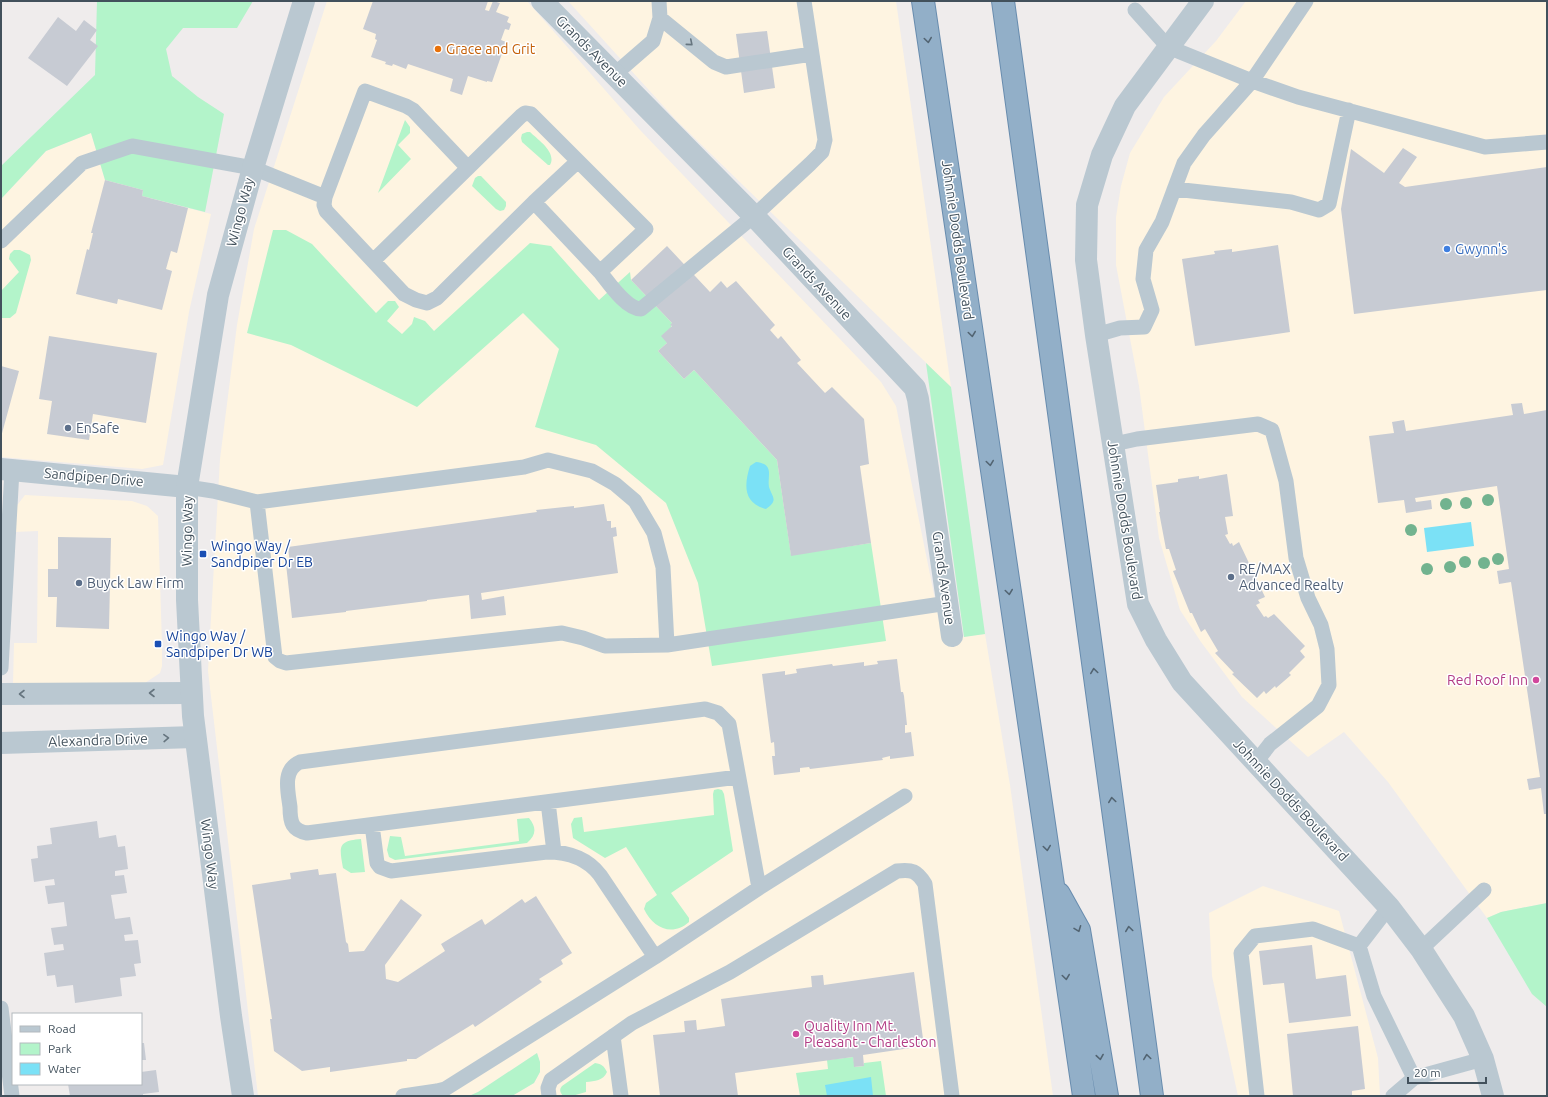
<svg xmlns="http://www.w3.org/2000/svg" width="1548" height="1097" font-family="Ubuntu,sans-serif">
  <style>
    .commercial { fill: #fef4e1 }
    .green { fill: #b3f4ca }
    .water { fill: #7be1f6 }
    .building { fill: #c7cbd3 }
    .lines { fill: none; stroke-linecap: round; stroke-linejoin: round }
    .trunk-casing { stroke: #688cae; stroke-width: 24 }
    .service { stroke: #bac8d1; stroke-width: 15 }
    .minor { stroke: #bac8d1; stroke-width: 22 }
    .tertiary { stroke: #bac8d1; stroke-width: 22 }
    .trunk { stroke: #92afc8; stroke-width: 22 }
    .tree { fill: #72b38f }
    .oneway { stroke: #526472 }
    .oneway2 { stroke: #66757f }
    .food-dot { fill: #e8710a; stroke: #fff; stroke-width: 1.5 }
    .shop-dot { fill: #3f7fe0; stroke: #fff; stroke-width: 1.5 }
    .service-dot { fill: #5c6f8a; stroke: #fff; stroke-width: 1.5 }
    .transit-dot { fill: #1a4fb4; stroke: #fff; stroke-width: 1.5 }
    .hotel-dot { fill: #d1479c; stroke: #fff; stroke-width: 1.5 }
    .labels { text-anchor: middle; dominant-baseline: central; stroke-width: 3; stroke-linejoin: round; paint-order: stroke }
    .food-label { font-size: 14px; fill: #c56008; stroke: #fff; text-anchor: start }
    .street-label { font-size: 14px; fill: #42515c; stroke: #fff }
    .shop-label { font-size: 14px; fill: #366cbe; stroke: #fff; text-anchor: start }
    .service-label { font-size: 14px; fill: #4e5e75; stroke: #fff; text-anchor: start }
    .transit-label { font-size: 14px; fill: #164399; stroke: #fff; text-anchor: start }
    .hotel-label { font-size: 14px; fill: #b23c85; stroke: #fff; text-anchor: end }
  </style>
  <rect width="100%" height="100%" fill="#efecec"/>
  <path class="commercial" d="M327,1h200l113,129 241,252 15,24 47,233 42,-5 25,151 43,311h-541l22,-13 6,-11v-10l-3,-9 -59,39 -9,4h-211l-50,-425 12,-212 17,-134 17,-96z
    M568,1h328l55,386 -274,-266z
    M1246,1h301v902l-46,9 -14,6 -99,-136 -44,-50 -36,25 -66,-60 -41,-55 -21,-32 -21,-72 -20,-152 -23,-121v-48l5,-31 9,-33 34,-56 52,-56z
    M91,133l14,47 38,10 -1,6 69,18 -22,98 -26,153 -21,4 -141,-12v-258l45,-48z
    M25,495l107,6 15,5 11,10 4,129v21l-2,7 -15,10 -132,1 1,-41h23l1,-112 -24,1 1,-24z
    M1263,886l76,25 39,147 2,38h-142l-26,-120 -3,-63z"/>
  <path class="green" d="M97,1h156l-16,27h-54l-17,21 6,27 26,21 26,17 -19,98 -63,-16 1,-6 -38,-10 -14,-47 -45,18 -45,48v-33l94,-91z
    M405,120l5,7v6l-12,12 13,14 -33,34z
    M527,132h3c8,8 27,20 20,33h-2l-26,-23 -1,-4 1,-4z
    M478,176h3l25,26v4l-2,4 -4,1 -4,-2 -24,-23 3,-8z
    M273,230h13l26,14 64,69 12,-12h7l4,6 -12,14 15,13 10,-10 2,-7 11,4 9,10 96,-88 21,3 48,54 31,-28 1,8 41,43 -5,20 -9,8 26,28 10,-9 83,90 14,95 80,-12 15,98 -174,25 -14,-83 -32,-80 -70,-58 -61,-18 24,-78 -36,-36 -106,94 -126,-62 -44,-12z
    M14,250h6l10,5 1,5 -15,53 -6,5h-9v-27l18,-19 -10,-13 1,-5z
    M926,363l25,24 34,247 -21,3z
    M718,789l4,1 2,4 9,57 -62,42 18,25v4c-17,15 -36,6 -45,-13l2,-6 11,-8 -31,-48 -21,11 -32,-20 -2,-14 3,-6 8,-1 2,15 130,-17 -1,-21 1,-4z
    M529,818c8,10 7,17 -2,25l-132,17 -6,-3 -2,-7 3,-14 11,1 4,19 114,-15 -2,-22z
    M361,839l4,33 -14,1 -8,-5c-4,-22 -5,-27 18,-29z
    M1547,903v104l-15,-13 -45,-76 14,-6z
    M537,1053l3,9v10l-6,11 -22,13h-43l9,-4z
    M853,1057l2,10 9,-1v-3l17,-2 5,35h-86l-4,-23 32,-4 -1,-9z
    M595,1063c7,1 9,3 12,9 -4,9 -12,9 -21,10v10l-14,4h-9c-3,-4 -4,-6 -1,-10z"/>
  <path class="water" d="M756,462c19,2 11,14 13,25 3,10 10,13 -3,22 -23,-6 -22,-24 -16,-43z
    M1471,522l3,24 -47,6 -3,-24z
    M871,1077l2,19h-46l-2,-11z"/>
  <path class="building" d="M373,1h115l-3,9 4,1 4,-10 7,2 -4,9 13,5 -2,5 4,2 -2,6 -4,-1 -4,11 5,2 -14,40 -5,-1v1l-19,-6 -6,19 -12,-4 3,-12 -45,-15 -2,5 -13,-5 -1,2 -7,-2 1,-2 -15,-5 6,-17 -2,-1 1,-5 -13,-5z
    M58,17l18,14 8,-11 13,10 -7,10 8,6 -31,40 -39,-28z
    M767,31l8,57 -31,5 -8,-59z
    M1403,148l14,9 -18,26 6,4 142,-20v123l-193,24 -13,-105 10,-60 33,24z
    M105,180l38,10 -1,6 46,12 -11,45 -6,-2 -5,18 6,2 -10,39 -44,-11 -1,5 -41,-10 11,-45 2,1 4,-17h-2z
    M1278,245l12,87 -95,14 -13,-87 33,-5 -1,-3 18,-2v3z
    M667,246l43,46 11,-11 6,7 9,-7 39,44 -5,5 8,9 3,-3 20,24 -4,3 28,30 7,-6 32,32 5,45 -9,2 11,77 -80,13 -14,-96 -83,-90 -10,9 -26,-28 9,-8 -6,-7 11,-10 -2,-1 2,-2 -41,-43z
    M49,336l108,17 -11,70 -53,-9 -4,26 -42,-6 5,-33 -13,-2z
    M1,366l18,5 -18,66z
    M1522,403l2,11 23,-4v404h-3l-3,-26 -12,2 -2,-11 13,-2 -29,-195 -12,2 -2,-13 12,-2 -12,-83 -82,12 1,4 15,-2 1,9 -26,4 -2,-13 -26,3 -9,-67 25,-3 -2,-11 12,-2 2,11 107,-16 -2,-11z
    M1227,474l6,42 -8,1 3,17 -3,1 5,9 2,-1 1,3 6,-4 26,55 -7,3 2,3 -4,2 8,12 2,-1 2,2 6,-4 31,32 -5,5 5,6 -16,16 2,2 -15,13 -1,-2 -9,8 -2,-3 -7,7 -25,-24 2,-1 -19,-20 3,-2 -13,-22 -4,3 -9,-19h-2l-17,-42 3,-1 -7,-21h-3l-7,-37h1l-4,-27 22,-3v-3l21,-3v3z
    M604,504l3,17h4v7l5,-1 1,9 -4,1 5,36 -137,20 1,7 22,-4 2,19 -35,4 -2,-24 -42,5v1l-81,10v1l-54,6 -6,-54h4l-2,-17 249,-35 -1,-2 38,-4v2z
    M58,537l53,1 -2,91 -53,-2 1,-30h-9v-28h10z
    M897,659l4,33h2l1,4 3,29h-2v8l6,-1 3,24 -24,3v-3l-8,2 1,2 -73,9 -1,-2 -9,1v4l-26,3 -2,-19h3l-1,-14 -3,1 -9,-69 23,-3v4l12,-2 -1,-4 36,-5 1,2 31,-4v4l14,-2 -1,-3z
    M97,821l2,17 17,-3 2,12 7,-1 3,23 -13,2v5l9,-1 3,18 -16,2 4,24 15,-2 3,17 -9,1 1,6 13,-1 3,23 -7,1 2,12 -16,2 2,18 -47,7 -2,-18 -16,2 -2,-12 -8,1 -3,-23 20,-3 -1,-6 -9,1 -3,-17 16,-2 -3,-24 -16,2 -3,-18 10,-1 -1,-6 -20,3 -3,-23 7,-1 -1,-12 15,-2 -2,-16z
    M318,869l1,6 17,-2 10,69 2,2 1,8 15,-1 37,-52 21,16 -37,50 1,14 12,3 47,-31 -4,-7 41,-25 3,6 37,-26 3,4 11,-7 36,57 -11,7 2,4 -24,15 3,3 -67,45 -2,-3 -57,35h-9v2l-77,11v-5l-28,4 -28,-20 -4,-32h2l-20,-134 39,-6 -1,-6z
    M1312,945l4,34 30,-4 5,41 -62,7 -5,-40 -21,2 -4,-34z
    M914,972l10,74 -61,9 1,11 -10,1 -1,-10 -118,16 3,23h-78l-7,-61 32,-3 -1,-11 12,-1 1,10 28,-4 -4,-27 91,-12 -1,-11 12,-1 1,10z
    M1358,1026l7,63 -13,2v5h-59l-6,-62z
    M141,1043h3l2,17h-5z
    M156,1070l3,22 -16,2v2h-73l-2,-12h73v-12z"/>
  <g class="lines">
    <g class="trunk-casing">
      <path id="trunk" d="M923,1l161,1095
        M1003,1l149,1095
        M1059,894l20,36 28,166"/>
    </g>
    <path class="service" d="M1135,10l33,37 84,34 46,16 187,50 62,-5
      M660,18l54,44 12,5 86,-13
      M615,74l38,-33 7,-23 -1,-17
      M1174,189l117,13 28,8 10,-6 20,-94
      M325,197l40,-106 41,15 7,4 55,58
      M1,241l81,-78 50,-17 121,22 72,29 -1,8 2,6 78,83 12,6 11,3 10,-5 97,-96 44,-41
      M373,261l148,-145 4,-3 6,1 115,115 -46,43 -66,-70
      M600,272c9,11 26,37 41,37l113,-93 56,-52 12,-12 3,-12 -21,-139
      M1096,335l24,-7 24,-1 8,-17 -9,-31 3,-29 16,-28 22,-59 20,-28 48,-54 54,-80
      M1114,444l23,-5 121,-15 14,6 14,51 10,77 12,40 13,27 6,24 2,36 -11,21 -48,38 -14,18
      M187,487l26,4 44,11 267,-35 24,-7 44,11 23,13 20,17 19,32 9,34 4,78
      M257,502l18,155 5,4 6,2 276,-30 21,5 22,8 62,-1 281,-42
      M1,668l11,-198
      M548,802l6,50
      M372,825l5,38 3,4 11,4 156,-19c21,0 40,6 53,23l55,82
      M759,888l146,-92
      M1359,946l15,50 40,82
      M1421,949l63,-59
      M1,1008l11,88
      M613,1036l8,60
      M403,1096l34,-5 8,-2 210,-132 104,-69 -30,-164 -11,-11 -13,-4 -405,53c-18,8 -12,29 -10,45 0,6 0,13 3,18 3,5 8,7 14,8l431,-56
      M549,1096l-1,-8 3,-8 81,-57 98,-51 167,-101c15,-2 20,0 28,13l27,212
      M1257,1096l-16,-143 14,-17 58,-7 46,17 30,-39
      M1393,1096l21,-18 69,-19"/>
    <path class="minor" d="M542,1l212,215 161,172 3,11 34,237
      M1,469l186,18
      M1,694l190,-1
      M1,743l194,-6"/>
    <path class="tertiary" d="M1203,1l-78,105 -23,49 -15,50 -1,55 10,75 42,269 18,36 26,42 207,225 32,42 43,67 19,43 10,37
      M243,1096l-12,-80 -38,-300 -6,-116v-113l31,-192 35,-127 51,-167"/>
    <use href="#trunk" class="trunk"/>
  </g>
  <g class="tree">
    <circle cx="1488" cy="500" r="6"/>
    <circle cx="1466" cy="503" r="6"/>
    <circle cx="1446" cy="504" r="6"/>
    <circle cx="1411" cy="530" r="6"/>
    <circle cx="1498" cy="559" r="6"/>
    <circle cx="1465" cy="562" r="6"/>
    <circle cx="1484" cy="563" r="6"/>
    <circle cx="1450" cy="567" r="6"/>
    <circle cx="1427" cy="569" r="6"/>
  </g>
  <defs><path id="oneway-chevron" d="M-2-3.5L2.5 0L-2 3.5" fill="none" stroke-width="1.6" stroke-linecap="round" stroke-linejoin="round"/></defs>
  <g class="oneway">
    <use href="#oneway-chevron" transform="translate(928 40) rotate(82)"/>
    <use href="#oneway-chevron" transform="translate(972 334) rotate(82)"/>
    <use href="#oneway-chevron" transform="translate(990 463) rotate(82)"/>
    <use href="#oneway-chevron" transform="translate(1009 592) rotate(82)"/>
    <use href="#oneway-chevron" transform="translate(1094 671) rotate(-98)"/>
    <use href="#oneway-chevron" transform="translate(1112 800) rotate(-98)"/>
    <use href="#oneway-chevron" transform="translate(1047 848) rotate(82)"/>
    <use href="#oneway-chevron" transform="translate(1078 929) rotate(69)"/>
    <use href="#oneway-chevron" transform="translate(1129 929) rotate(-98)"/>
    <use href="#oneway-chevron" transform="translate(1066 977) rotate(82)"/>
    <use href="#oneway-chevron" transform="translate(1100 1057) rotate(81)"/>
    <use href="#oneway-chevron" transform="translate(1147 1057) rotate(-98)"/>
  </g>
  <g class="oneway2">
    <use href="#oneway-chevron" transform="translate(690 43) rotate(40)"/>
    <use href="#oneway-chevron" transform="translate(152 693) rotate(180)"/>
    <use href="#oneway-chevron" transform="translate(22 694) rotate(180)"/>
    <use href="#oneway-chevron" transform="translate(166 738) rotate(-2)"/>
  </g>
  <circle class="food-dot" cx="438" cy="49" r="4"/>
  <circle class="shop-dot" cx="1447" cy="249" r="4"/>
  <g class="service-dot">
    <circle cx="68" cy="428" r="4"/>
    <circle cx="1231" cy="577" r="4"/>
    <circle cx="79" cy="583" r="4"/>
  </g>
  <g class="transit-dot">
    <rect x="199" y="550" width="8" height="8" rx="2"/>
    <rect x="154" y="640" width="8" height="8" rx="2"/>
  </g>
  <g class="hotel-dot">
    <circle cx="1536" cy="680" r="4"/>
    <circle cx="796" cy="1034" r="4"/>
  </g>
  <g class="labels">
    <g class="food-label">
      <text x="446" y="49">Grace and Grit</text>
    </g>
    <g class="street-label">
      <text transform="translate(592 51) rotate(45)">Grands Avenue</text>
      <text transform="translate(240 212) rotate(-75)">Wingo Way</text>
      <text transform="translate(958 240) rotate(82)">Johnnie Dodds Boulevard</text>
      <text transform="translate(817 283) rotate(47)">Grands Avenue</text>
      <text transform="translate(94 477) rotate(5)">Sandpiper Drive</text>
      <text transform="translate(1125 520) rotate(81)">Johnnie Dodds Boulevard</text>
      <text transform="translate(187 531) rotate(-89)">Wingo Way</text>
      <text transform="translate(944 578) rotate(82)">Grands Avenue</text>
      <text transform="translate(98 740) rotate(-2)">Alexandra Drive</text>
      <text transform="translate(1291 800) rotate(47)">Johnnie Dodds Boulevard</text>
      <text transform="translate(210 854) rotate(83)">Wingo Way</text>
    </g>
    <g class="shop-label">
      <text x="1455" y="249">Gwynn's</text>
    </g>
    <g class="service-label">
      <text x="76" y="428">EnSafe</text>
      <text x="1239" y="569">RE/MAX<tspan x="1239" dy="16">Advanced Realty</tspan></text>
      <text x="87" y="583">Buyck Law Firm</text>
    </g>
    <g class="transit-label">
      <text x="211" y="546">Wingo Way /<tspan x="211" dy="16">Sandpiper Dr EB</tspan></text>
      <text x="166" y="636">Wingo Way /<tspan x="166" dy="16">Sandpiper Dr WB</tspan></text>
    </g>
    <g class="hotel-label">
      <text x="1528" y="680">Red Roof Inn</text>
      <text x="804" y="1026" text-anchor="start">Quality Inn Mt.<tspan x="804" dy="16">Pleasant - Charleston</tspan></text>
    </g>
  </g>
  <rect width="1548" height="1097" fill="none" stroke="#42515c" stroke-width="4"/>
  <rect x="12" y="1013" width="130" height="72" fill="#ffffff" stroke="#b3b9be"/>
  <rect x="20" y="1026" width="20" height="6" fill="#bac8d1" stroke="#b3b9be"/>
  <text x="48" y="1033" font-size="12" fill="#42515c">Road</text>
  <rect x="20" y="1043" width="20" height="12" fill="#b3f4ca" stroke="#b3b9be"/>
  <text x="48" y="1053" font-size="12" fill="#42515c">Park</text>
  <rect x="20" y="1063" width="20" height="12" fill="#7be1f6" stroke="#b3b9be"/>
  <text x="48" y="1073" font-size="12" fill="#42515c">Water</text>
  <path d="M1408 1077v6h78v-6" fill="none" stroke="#42515c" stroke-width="2"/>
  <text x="1414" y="1077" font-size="12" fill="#42515c" stroke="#ffffff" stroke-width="3" paint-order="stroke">20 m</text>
</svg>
